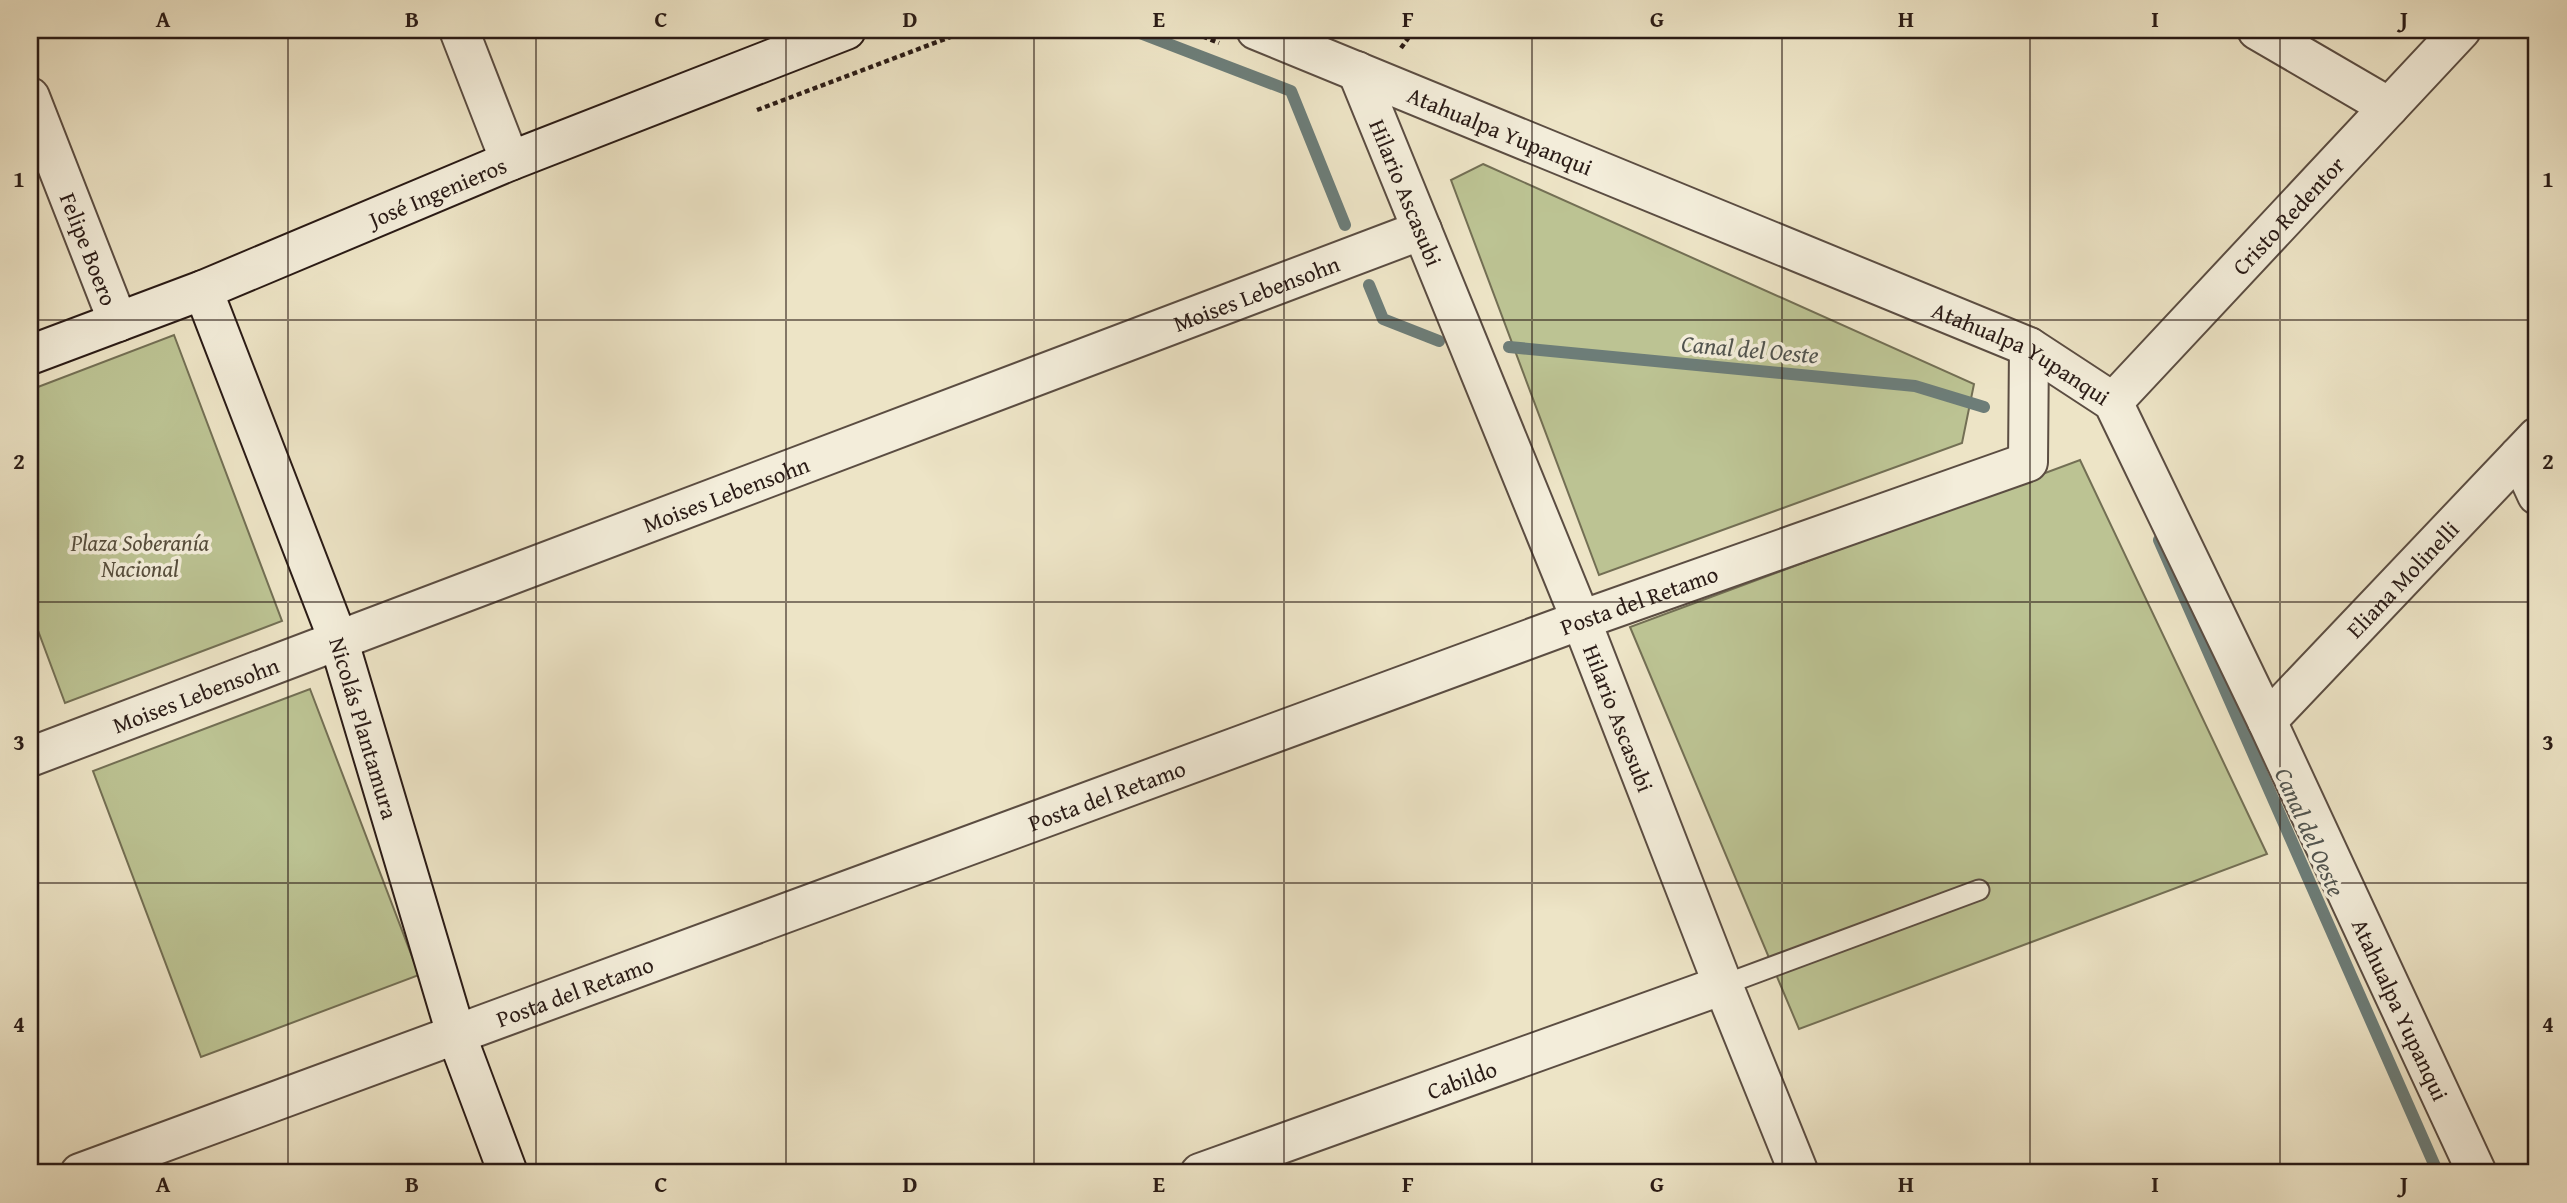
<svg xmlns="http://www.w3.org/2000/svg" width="2567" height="1203" font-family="'Gentium Book Plus',serif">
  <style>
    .green { fill: #bcc393; stroke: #736f54; stroke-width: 2 }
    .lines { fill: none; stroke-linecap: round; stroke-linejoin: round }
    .stream { stroke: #6d7d78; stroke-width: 12 }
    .lane-casing { stroke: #5b4d42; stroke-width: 23 }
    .street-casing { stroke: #5b4d42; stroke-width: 42 }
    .secondary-casing { stroke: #2a1b16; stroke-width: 42 }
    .path { stroke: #2a1b16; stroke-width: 4.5; stroke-dasharray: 5 3.5; stroke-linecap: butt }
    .lane { stroke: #f3edda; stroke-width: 19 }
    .street { stroke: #f3edda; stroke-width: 38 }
    .secondary { stroke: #f3edda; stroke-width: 38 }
    .grid { fill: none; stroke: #2a1b16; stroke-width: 2; stroke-opacity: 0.55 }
    .labels { text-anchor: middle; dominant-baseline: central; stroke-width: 7; stroke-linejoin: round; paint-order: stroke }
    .street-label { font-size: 23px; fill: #2a1b16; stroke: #f3edda }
    .park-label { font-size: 23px; font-style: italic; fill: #564d3c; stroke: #f3edda }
    .water-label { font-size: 24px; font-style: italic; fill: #51544f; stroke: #f3edda }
    .neatline { fill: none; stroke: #2a1b16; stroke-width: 2.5 }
    .grid-label { font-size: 23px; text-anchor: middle; font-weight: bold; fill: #2a1b16 }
  </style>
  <rect width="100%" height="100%" fill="#ede4c6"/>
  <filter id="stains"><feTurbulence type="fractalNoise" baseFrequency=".00286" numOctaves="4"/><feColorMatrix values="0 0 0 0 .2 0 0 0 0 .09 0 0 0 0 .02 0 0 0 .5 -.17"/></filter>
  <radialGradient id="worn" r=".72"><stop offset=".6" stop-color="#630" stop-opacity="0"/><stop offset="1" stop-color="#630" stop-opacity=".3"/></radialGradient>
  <path class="green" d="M1483,164l491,220 -12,59 -363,132 -148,-395z
    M174,335l108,286 -217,82 -35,-94v-219z
    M2080,460l187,394 -468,175 -169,-402z
    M310,689l109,286 -218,82 -108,-286z"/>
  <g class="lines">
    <path class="stream" d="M1132,30l159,61 54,134
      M1369,285l14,34 56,22
      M1509,347l406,39 69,21
      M2159,540l279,633"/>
    <g class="lane-casing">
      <path id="lane" d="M1723,985l256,-95"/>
    </g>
    <g class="street-casing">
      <g id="street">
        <path d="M459,30l51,131"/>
        <path id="s1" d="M1256,30l773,317 84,55 154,319 210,452"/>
        <path d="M2257,30l132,77"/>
        <path id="s2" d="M1357,71l224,549 142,365 76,188"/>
        <path id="s3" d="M30,97l88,225"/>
        <path id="s4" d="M2113,402l348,-372"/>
        <path d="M2519,456l18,39"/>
        <path id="s5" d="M2267,721l270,-284"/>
        <path id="s6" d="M30,757l1392,-527"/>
        <path id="s7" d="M80,1173l1501,-553 447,-158 1,-115"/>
        <path id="s8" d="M1200,1173l523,-188"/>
      </g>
    </g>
    <g class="secondary-casing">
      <g id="secondary">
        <path id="s9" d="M203,290l136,352 117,392 52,139"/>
        <path id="s10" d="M30,355l173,-65 307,-129 336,-131"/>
      </g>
    </g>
    <path class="path" d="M1187,30l32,13
      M1401,48l13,-18
      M757,110l212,-80"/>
    <use href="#lane" class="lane"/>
    <use href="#street" class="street"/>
    <use href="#secondary" class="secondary"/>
  </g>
  <path class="grid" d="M288,30v1143M536,30v1143M786,30v1143M1034,30v1143M1284,30v1143M1532,30v1143M1782,30v1143M2030,30v1143M2280,30v1143M30,320h2507M30,602h2507M30,883h2507"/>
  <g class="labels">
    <g class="street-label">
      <text stroke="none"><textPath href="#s1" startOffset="264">Atahualpa Yupanqui</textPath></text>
      <text stroke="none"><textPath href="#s10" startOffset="439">José Ingenieros</textPath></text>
      <text stroke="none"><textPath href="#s2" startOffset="131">Hilario Ascasubi</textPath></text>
      <text stroke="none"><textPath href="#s4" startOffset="256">Cristo Redentor</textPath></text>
      <text stroke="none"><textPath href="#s3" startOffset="163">Felipe Boero</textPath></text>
      <text stroke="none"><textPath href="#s6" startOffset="1311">Moises Lebensohn</textPath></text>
      <text stroke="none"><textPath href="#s1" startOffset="831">Atahualpa Yupanqui</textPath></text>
      <text stroke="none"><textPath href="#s6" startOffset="744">Moises Lebensohn</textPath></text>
      <text stroke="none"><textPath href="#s5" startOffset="196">Eliana Molinelli</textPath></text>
      <text stroke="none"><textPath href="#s7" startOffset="1661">Posta del Retamo</textPath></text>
      <text stroke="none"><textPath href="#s6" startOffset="177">Moises Lebensohn</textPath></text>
      <text stroke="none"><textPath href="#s2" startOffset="698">Hilario Ascasubi</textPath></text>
      <text stroke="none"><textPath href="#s9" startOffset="467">Nicolás Plantamura</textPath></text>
      <text stroke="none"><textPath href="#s7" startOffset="1094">Posta del Retamo</textPath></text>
      <text stroke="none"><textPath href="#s7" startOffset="527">Posta del Retamo</textPath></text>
      <text stroke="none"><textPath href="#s1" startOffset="1608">Atahualpa Yupanqui</textPath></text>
      <text stroke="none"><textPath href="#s8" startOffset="278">Cabildo</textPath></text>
    </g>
    <g class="park-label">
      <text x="140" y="542">Plaza Soberanía<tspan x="140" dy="26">Nacional</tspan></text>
    </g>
    <g class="water-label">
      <text transform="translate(1750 349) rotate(5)">Canal del Oeste</text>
      <text transform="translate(2310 832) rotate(66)">Canal del Oeste</text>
    </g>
  </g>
  <rect width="2567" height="1203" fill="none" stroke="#ede4c6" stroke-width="77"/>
  <rect x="38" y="38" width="2490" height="1126" class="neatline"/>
  <g class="grid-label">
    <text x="163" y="27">A</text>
    <text x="412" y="27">B</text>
    <text x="661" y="27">C</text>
    <text x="910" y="27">D</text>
    <text x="1159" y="27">E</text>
    <text x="1408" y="27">F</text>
    <text x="1657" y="27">G</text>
    <text x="1906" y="27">H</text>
    <text x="2155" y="27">I</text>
    <text x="2404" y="27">J</text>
    <text x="19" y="187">1</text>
    <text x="2548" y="187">1</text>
    <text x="19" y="469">2</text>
    <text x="2548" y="469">2</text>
    <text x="19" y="750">3</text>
    <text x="2548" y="750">3</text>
    <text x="19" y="1032">4</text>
    <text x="2548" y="1032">4</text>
    <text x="163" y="1192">A</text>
    <text x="412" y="1192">B</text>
    <text x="661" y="1192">C</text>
    <text x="910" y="1192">D</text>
    <text x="1159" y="1192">E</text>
    <text x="1408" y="1192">F</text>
    <text x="1657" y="1192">G</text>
    <text x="1906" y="1192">H</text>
    <text x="2155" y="1192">I</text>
    <text x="2404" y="1192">J</text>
  </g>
  <rect width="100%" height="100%" filter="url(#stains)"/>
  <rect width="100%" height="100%" fill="url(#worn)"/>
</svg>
